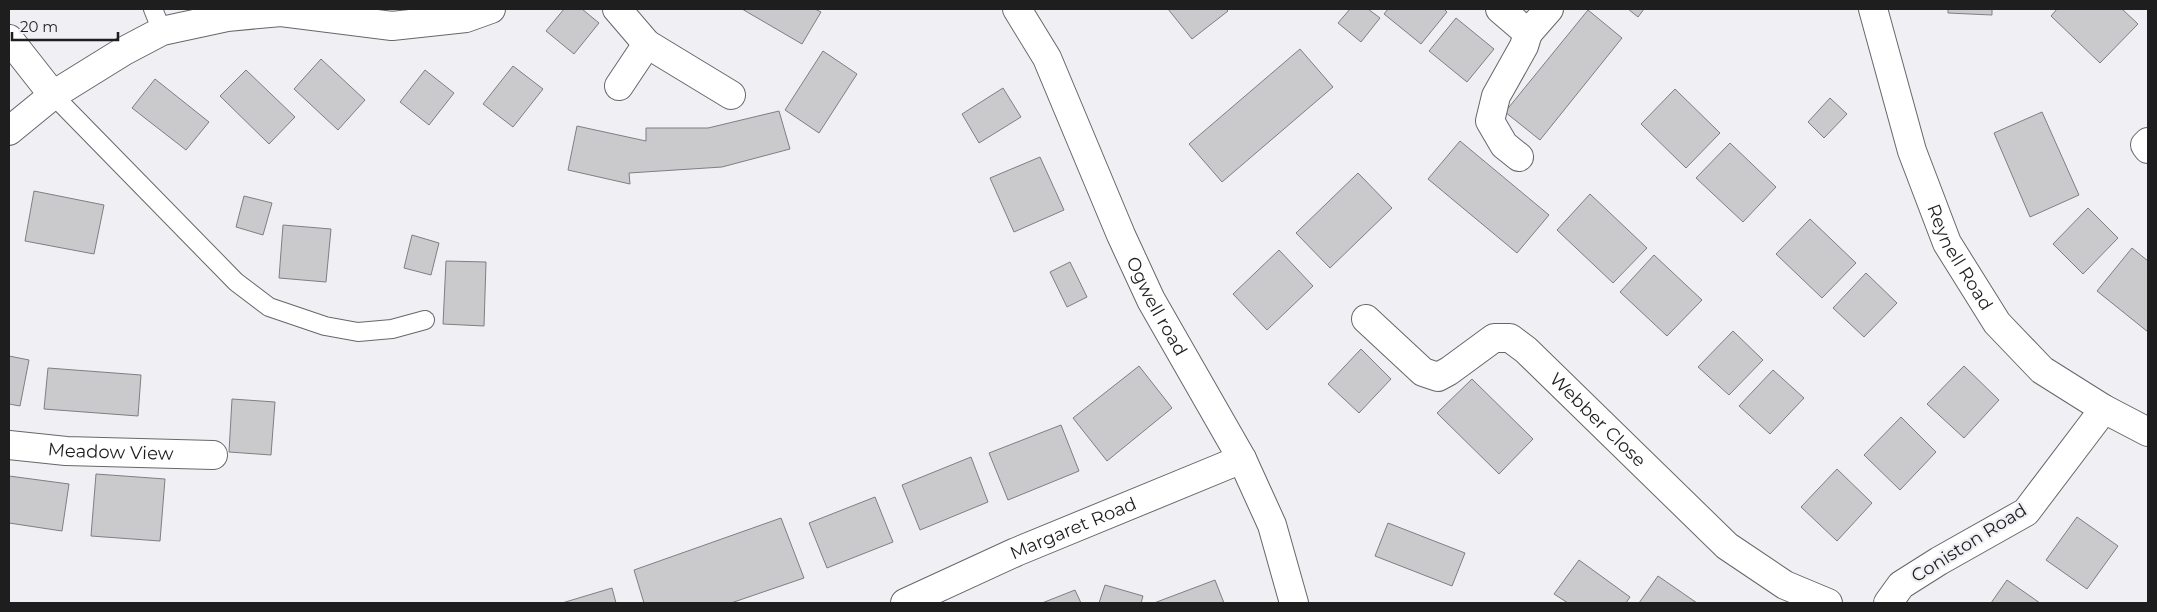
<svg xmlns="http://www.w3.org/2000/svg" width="2157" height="612" font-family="Montserrat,sans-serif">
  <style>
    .building { fill: #cacacd; stroke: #7f7f82 }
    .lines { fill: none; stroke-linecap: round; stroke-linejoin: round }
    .service-casing { stroke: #67676a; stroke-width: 20 }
    .minor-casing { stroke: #67676a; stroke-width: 30 }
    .tertiary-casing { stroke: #67676a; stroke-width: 30 }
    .service { stroke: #fff; stroke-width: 18 }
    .minor { stroke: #fff; stroke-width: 28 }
    .tertiary { stroke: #fff; stroke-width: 28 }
    .labels { text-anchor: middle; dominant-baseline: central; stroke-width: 4.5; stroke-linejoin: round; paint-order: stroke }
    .street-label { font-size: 18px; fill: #1e1e1f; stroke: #f0f0f4 }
  </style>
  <rect width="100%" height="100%" fill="#f0f0f4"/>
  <path class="building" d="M564,9h18l17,14 -25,31 -28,-23z
    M742,9h73l6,3 -19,32z
    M1168,9h58l2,2 -36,28z
    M1350,9h18l12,9 -19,24 -23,-19z
    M1388,9h56l3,3 -26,32 -37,-30z
    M1628,9h16l-6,8z
    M1948,9h44v6l-44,-2z
    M2057,9h65l16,15 -38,39 -49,-47z
    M1588,10l34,28 -82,102 -35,-28z
    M1456,18l38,31 -27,33 -38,-31z
    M1300,49l33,38 -111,95 -33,-38z
    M823,51l34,23 -38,59 -34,-23z
    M321,59l44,41 -27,30 -44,-41z
    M513,66l30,23 -30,38 -30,-23z
    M246,70l49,47 -26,27 -49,-48z
    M425,70l29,23 -25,32 -29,-23z
    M155,79l54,43 -23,28 -54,-42z
    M1003,88l18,29 -42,26 -17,-29z
    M1675,89l45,44 -34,35 -45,-44z
    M1830,98l17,16 -23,24 -16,-16z
    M779,111l11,38 -68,18 -93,6 1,11 -62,-14 9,-44 69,15v-13h62z
    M2042,112l37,83 -49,22 -36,-84z
    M1460,141l89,74 -32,38 -89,-74z
    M1730,143l46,44 -33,35 -47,-44z
    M1040,157l24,53 -50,22 -24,-54z
    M1358,173l34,35 -62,60 -34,-35z
    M34,191l70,14 -10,49 -69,-13z
    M1590,194l57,54 -34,35 -56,-53z
    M244,196l28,7 -9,32 -27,-8z
    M2088,208l30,30 -35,36 -30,-30z
    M1810,219l46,44 -34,35 -46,-44z
    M283,225l48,4 -5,53 -47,-4z
    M412,235l27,8 -8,32 -27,-7z
    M2132,248l16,13v71l-51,-41z
    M1279,250l34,36 -46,44 -34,-36z
    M1654,255l48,45 -35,36 -47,-44z
    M446,261l40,1 -2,64 -41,-2z
    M1070,262l17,35 -20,10 -17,-35z
    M1866,273l31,30 -33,34 -31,-29z
    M1733,331l30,29 -34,35 -31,-28z
    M1361,349l30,30 -32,34 -31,-29z
    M9,356l20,4 -9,46 -11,-2z
    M1139,366l33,42 -65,53 -34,-43z
    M1964,366l35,34 -35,38 -37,-34z
    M48,368l93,7 -3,41 -94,-7z
    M1773,370l31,28 -34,36 -31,-28z
    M1472,379l61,60 -34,35 -62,-61z
    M232,399l43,3 -4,53 -42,-3z
    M1901,417l35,35 -36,38 -36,-35z
    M1061,425l18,46 -71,29 -19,-47z
    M971,457l17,45 -68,28 -18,-45z
    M1837,469l35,34 -35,38 -36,-34z
    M96,474l69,5 -5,62 -69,-5z
    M9,476l60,8 -7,47 -53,-8z
    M875,497l18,45 -66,26 -18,-45z
    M2077,517l41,29 -31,43 -41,-29z
    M781,518l23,60 -73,25h-87l-10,-33z
    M1388,523l77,30 -13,33 -77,-30z
    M1579,560l51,37 -4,6h-58l-14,-9z
    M1658,576l39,27h-58z
    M1215,580l9,23h-70z
    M2007,580l33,23h-49z
    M1105,585l38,11 -2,7h-42z
    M612,588l4,15h-54z
    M1075,590l6,13h-39z"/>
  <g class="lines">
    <g class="service-casing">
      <path id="service" d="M153,9l9,22
        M53,95l183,187 33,25 56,19 33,6 34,-3 33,-9"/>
    </g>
    <g class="minor-casing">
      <g id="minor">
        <path d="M617,9l30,35 84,51"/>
        <path d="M1500,9l28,24 21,-24"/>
        <path id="s1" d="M1873,9l39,142 35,92 50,80 45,47 62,39 44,23"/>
        <path d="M9,39l44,56"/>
        <path d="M619,86l28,-42"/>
        <path d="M9,131l44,-36 71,-44 38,-20 65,-14 54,-5 111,14 74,-8 25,-9"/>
        <path d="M2148,142l-3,3 3,4"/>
        <path d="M1519,157l-15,-12 -14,-24 6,-25 28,-50 4,-13"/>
        <path id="s2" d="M1366,319l57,53 15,5 11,-6 45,-33h16l16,12 201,196 58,39 43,18"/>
        <path id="s3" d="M9,445l57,6 147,4"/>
        <path id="s4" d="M905,603l111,-51 226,-93"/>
        <path d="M1888,603l13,-18 38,-24 87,-49 78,-103"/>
      </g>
    </g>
    <g class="tertiary-casing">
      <g id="tertiary">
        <path id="s5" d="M1017,9l30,49 74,177 30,65 91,159 30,66 22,78"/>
      </g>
    </g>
    <use href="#service" class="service"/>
    <use href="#minor" class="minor"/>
    <use href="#tertiary" class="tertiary"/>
  </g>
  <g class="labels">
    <g class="street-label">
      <text stroke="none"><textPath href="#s1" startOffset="264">Reynell Road</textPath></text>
      <text stroke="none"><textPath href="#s5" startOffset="329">Ogwell road</textPath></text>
      <text stroke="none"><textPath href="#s2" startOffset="298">Webber Close</textPath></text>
      <text stroke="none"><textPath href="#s3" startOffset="102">Meadow View</textPath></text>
      <text stroke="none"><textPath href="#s4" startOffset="184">Margaret Road</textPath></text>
      <text transform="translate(1969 543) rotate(-32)">Coniston Road</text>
    </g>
  </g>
  <rect width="2157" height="612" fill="none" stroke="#1e1e1f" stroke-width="20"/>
  <path d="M12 32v8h106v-8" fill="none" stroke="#1e1e1f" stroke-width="2.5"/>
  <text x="20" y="32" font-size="15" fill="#1e1e1f" stroke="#f0f0f4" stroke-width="4" paint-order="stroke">20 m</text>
</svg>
